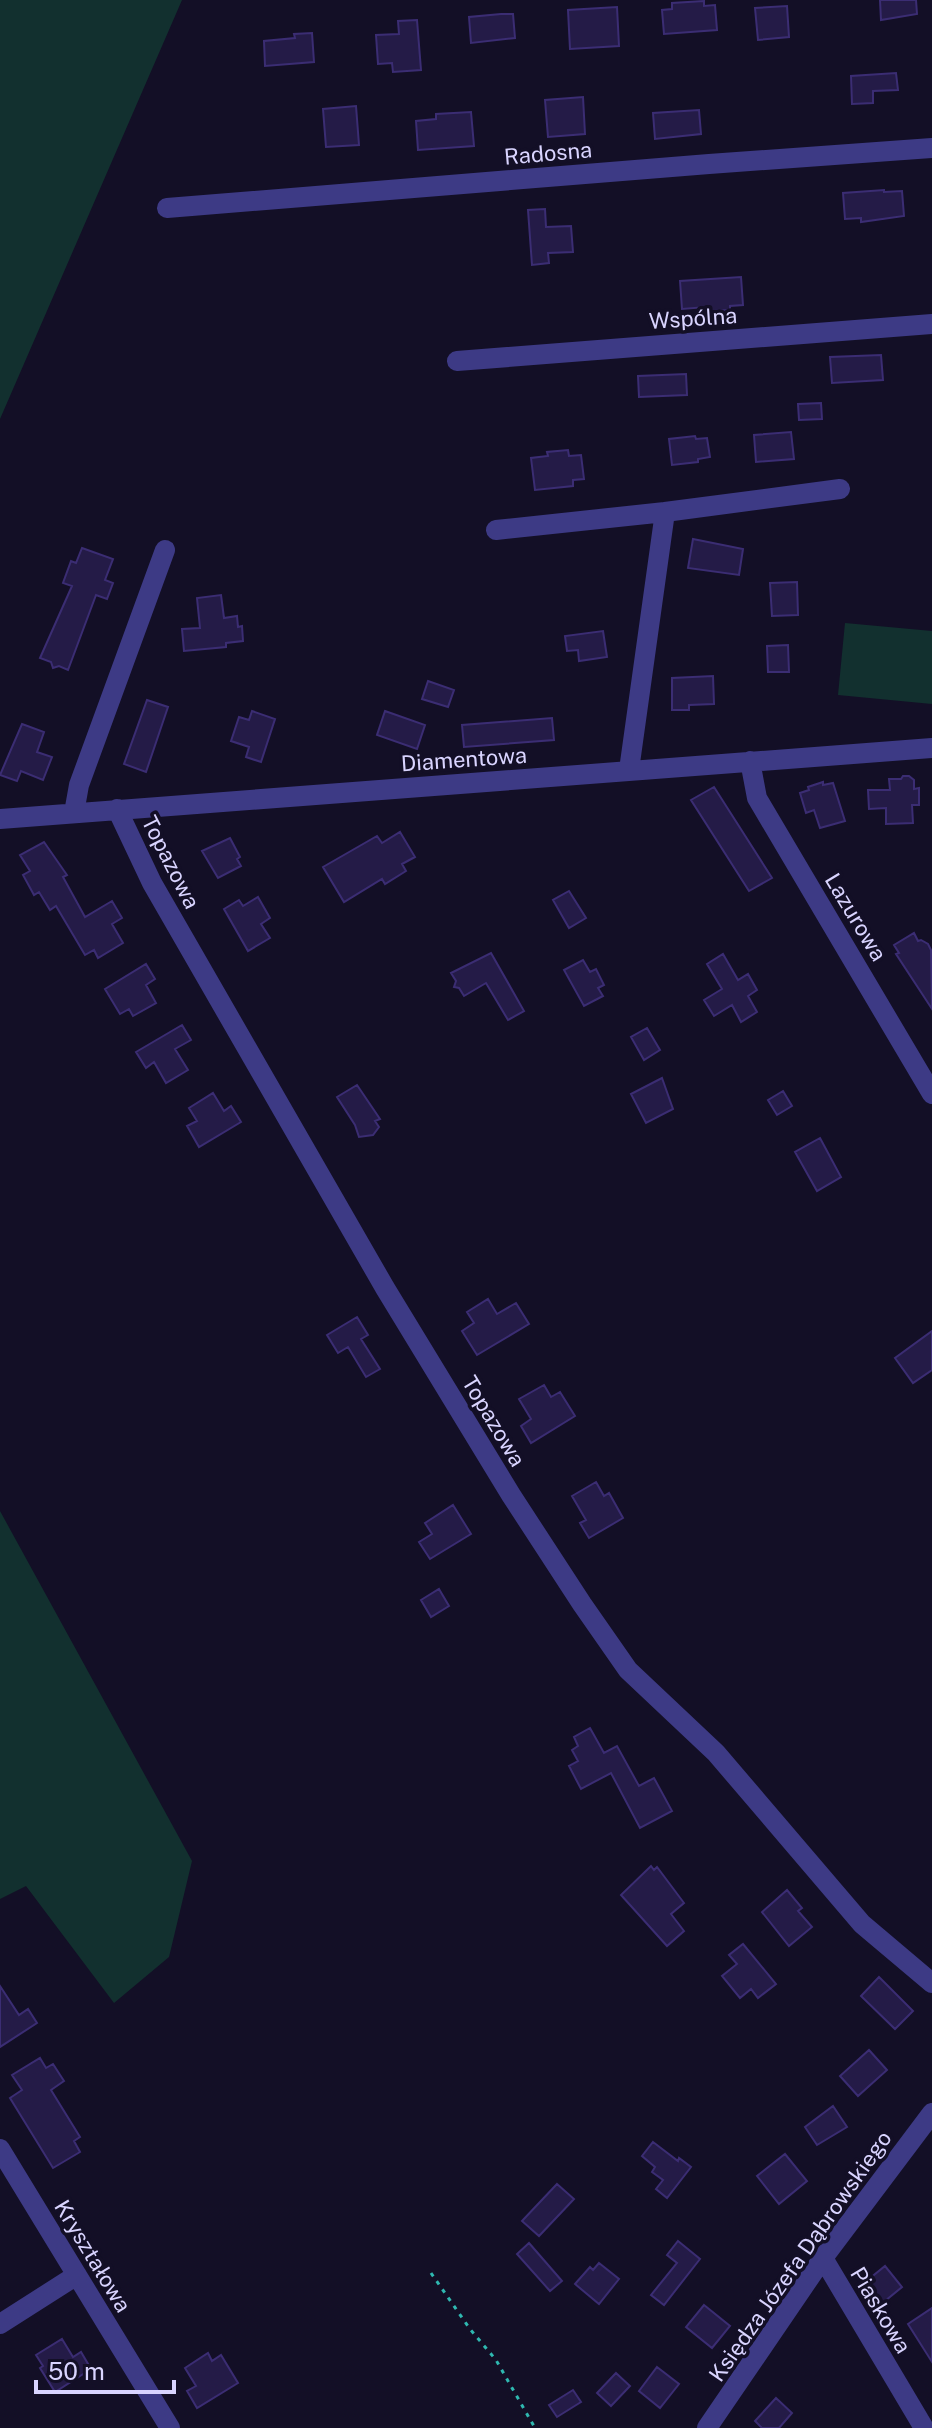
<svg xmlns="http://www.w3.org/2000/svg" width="932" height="2428" font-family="'Public Sans',sans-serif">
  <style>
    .green { fill: #12302f }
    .building { fill: #241b47; stroke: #3b2d73; stroke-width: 2 }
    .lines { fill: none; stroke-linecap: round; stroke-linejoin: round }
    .path { stroke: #2fb8b0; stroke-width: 3; stroke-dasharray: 4 6; stroke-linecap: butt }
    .minor { stroke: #3d3a85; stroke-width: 20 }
    .labels { text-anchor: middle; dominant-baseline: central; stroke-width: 7; stroke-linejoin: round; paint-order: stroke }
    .street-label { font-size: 22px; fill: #d9d4ff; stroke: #130f26 }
  </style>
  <rect width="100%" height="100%" fill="#130f26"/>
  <path class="green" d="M0,0h182l-182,419z
    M845,623l87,8v73l-94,-9z
    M0,1511l192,350 -23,96 -55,46 -88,-117 -26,13z"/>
  <path class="building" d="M880,0h36l1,14 -36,6z
    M704,1v5l11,-1 2,25 -53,4 -2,-24 10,-1v-6z
    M787,6l2,31 -31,3 -3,-32z
    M617,7l2,39 -49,3 -2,-39z
    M501,14h12l2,24 -44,5 -2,-26z
    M417,20l4,50 -28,2 -1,-9 -14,1 -2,-29 23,-1 -1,-13z
    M312,33l2,29 -49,4 -1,-25 31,-3 -1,-4z
    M896,73l2,17 -25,1v12l-21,1 -1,-28z
    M583,97l2,37 -37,3 -3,-37z
    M356,106l3,39 -33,2 -3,-38z
    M699,110l2,24 -46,5 -2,-26z
    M471,112l3,34 -56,4 -2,-29 20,-2v-5z
    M884,190v2l18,-1 2,25 -43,6v-4l-16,1 -2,-26z
    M545,209l1,18 25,-1 2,26 -25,1 1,10 -17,2 -4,-55z
    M741,277l2,28 -13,1v4l-23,1 -1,-4 -24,2 -2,-28z
    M881,355l2,25 -51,3 -2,-26z
    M686,374l1,21 -48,2 -1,-21z
    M821,403l1,16 -23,1 -1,-16z
    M791,432l3,27 -38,3 -2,-27z
    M695,436l1,3 11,-1 3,19 -12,2v3l-26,3 -3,-26z
    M568,450l1,6 12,-1 3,24 -11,1v6l-38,4 -4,-32 17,-2 -1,-4z
    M693,539l50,10 -4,26 -51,-7z
    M82,548l31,11 -8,21 8,3 -6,16 -11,-4 -28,75 -9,-4 -6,2 -2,-6 -11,-4 32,-72 -9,-3 8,-22 5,2z
    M797,582l1,33 -26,1 -2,-33z
    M221,595l3,23 13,-2 1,11 4,-1 1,15 -17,2v4l-42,4 -2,-22 18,-1 -3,-30z
    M603,631l4,26 -28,4 -1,-11 -11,1 -2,-15z
    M788,645l1,27h-21l-1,-26z
    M713,676l1,28 -25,1v5h-17v-32z
    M428,681l26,9 -6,17 -26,-8z
    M147,700l21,7 -22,65 -22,-8z
    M252,711l23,8 -14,43 -15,-5 3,-10 -18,-6 8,-24 10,3z
    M385,711l40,14 -8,24 -40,-14z
    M552,718l2,22 -90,7 -2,-22z
    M22,724l22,8 -7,20 15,5 -9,23 -22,-9 -4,10 -17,-6z
    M903,776h6l5,4v9l5,-1v17h-7l1,18 -27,1v-16l-17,1 -1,-19h22l-1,-11h12z
    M823,782v3l10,-2 12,38 -25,7 -6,-18 -8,3 -6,-20 9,-3 -1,-3z
    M714,787l58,91 -23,13 -58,-91z
    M400,832l15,25 -13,7 4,7 -21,13 -3,-5 -38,23 -21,-35 54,-31 5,7z
    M230,838l10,19 -3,2 4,7 -23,12 -16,-27z
    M44,842l23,33 -4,2 22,40 27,-16 10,17 -10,6 11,19 -25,15 -4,-8 -9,5 -29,-49 -6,4 -11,-18 -5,3 -11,-20 7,-4 -10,-16z
    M569,891l17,27 -17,10 -16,-28z
    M258,897l12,21 -9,6 9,14 -22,13 -24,-42 15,-9 4,6z
    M914,933l4,8 3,-1 7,4 3,6 1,59 -36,-55 3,-1 -5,-8z
    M491,953l33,58 -16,9 -22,-37 -22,13 -5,-8 -5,-1 2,-6 -5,-8z
    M723,954l15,26 10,-6 9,16 -9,6 9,16 -16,10 -9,-17 -18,11 -10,-16 18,-11 -15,-25z
    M583,960l7,12 6,-3 8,16 -6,3 5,8 -19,10 -20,-36z
    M146,964l9,15 -9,6 10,18 -23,13 -4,-7 -9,5 -15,-25z
    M182,1025l9,15 -16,9 13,21 -22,13 -12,-21 -8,6 -10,-16z
    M647,1028l13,22 -16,10 -13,-23z
    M662,1078l11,31 -27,14 -15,-29z
    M357,1085l23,34 -5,2 4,6 -6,8 -14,2 -4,-12 -18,-28z
    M783,1091l9,15 -15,9 -9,-15z
    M213,1093l11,18 7,-5 10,16 -42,25 -12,-21 10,-5 -8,-13z
    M820,1138l21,39 -24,14 -22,-39z
    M488,1299l9,15 19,-11 13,21 -52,31 -15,-24 12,-8 -7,-11z
    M357,1317l11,18 -7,4 19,30 -14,8 -18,-30 -10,6 -11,-18z
    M932,1331v39l-19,13 -18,-25z
    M544,1385l7,12 9,-5 15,24 -44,27 -10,-17 10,-7 -12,-20z
    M596,1482l8,14 5,-3 14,25 -34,20 -9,-15 6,-3 -14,-24z
    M453,1505l18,29 -41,25 -11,-17 13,-8 -7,-11z
    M439,1589l10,17 -18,11 -10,-17z
    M590,1728l14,25 13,-7 22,40 15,-8 18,33 -32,17 -29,-55 -30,16 -12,-23 9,-5 -6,-11 6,-4 -4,-9z
    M651,1866l3,4 3,-3 27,36 -13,11 13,17 -17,15 -46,-51z
    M787,1890l15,18 -4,3 14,16 -23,19 -27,-34z
    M743,1944l33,40 -18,14 -7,-9 -11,9 -18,-22 15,-12 -8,-9z
    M879,1977l34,34 -18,18 -34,-33z
    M0,1986l19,29 9,-6 9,14 -37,24z
    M869,2050l18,20 -29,26 -18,-20z
    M40,2058l6,10 7,-4 11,17 -13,9 29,47 -6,4 6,11 -27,16 -43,-70 12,-8 -10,-15z
    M833,2106l14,21 -30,18 -12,-18z
    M653,2142l25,19 1,-3 12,9 -24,31 -11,-9 7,-9 -11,-8 3,-5 -13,-11z
    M785,2154l22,27 -28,23 -22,-28z
    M557,2184l17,15 -35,37 -17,-15z
    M678,2241l22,18 -36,46 -13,-10 26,-32 -10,-8z
    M529,2243l33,38 -12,10 -33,-37z
    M599,2263l20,16 -20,25 -24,-20 15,-17 3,3z
    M885,2266l17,21 -22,18 -17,-21z
    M704,2305l26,21 -18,22 -26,-21z
    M932,2308v54l-24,-38z
    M62,2339l11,18 8,-5 10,17 -36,23 -15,-24 3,-2 -7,-11z
    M208,2353l4,8 9,-6 17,28 -41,25 -10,-17 9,-5 -11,-18z
    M657,2367l22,17 -19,24 -21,-17z
    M616,2373l14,13 -19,20 -14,-13z
    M573,2390l8,12 -24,15 -8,-12z
    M776,2398l16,15 -13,15h-17l-7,-7z"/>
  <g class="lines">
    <path class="path" d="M431,2273l39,56 26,31 39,68"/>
    <path class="minor" d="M167,208l542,-44 223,-16
      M457,361l475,-37
      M496,530l169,-18
      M750,761l7,37 175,296
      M629,770l36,-258 175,-23
      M117,809l35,74 233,405 126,207 71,109 46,66 88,83 146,171 70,59
      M74,813l5,-28 86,-235
      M0,819l932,-71
      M0,2149l170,279
      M823,2258l101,170
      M0,2324l77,-49
      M707,2428l116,-170 109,-145"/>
  </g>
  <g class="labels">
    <g class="street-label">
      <text transform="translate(548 153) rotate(-5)">Radosna</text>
      <text transform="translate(693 318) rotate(-4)">Wspólna</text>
      <text transform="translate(464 759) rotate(-4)">Diamentowa</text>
      <text transform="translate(171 862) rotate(63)">Topazowa</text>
      <text transform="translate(856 917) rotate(59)">Lazurowa</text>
      <text transform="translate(494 1421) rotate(59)">Topazowa</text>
      <text transform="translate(93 2256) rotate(59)">Kryształowa</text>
      <text transform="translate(800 2256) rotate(-55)">Księdza Józefa Dąbrowskiego</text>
      <text transform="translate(881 2310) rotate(59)">Piaskowa</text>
    </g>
  </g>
  <path d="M36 2380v12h138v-12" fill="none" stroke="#d9d4ff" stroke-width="4"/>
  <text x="48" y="2380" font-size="24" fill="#d9d4ff" stroke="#130f26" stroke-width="6" paint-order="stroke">50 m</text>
</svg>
